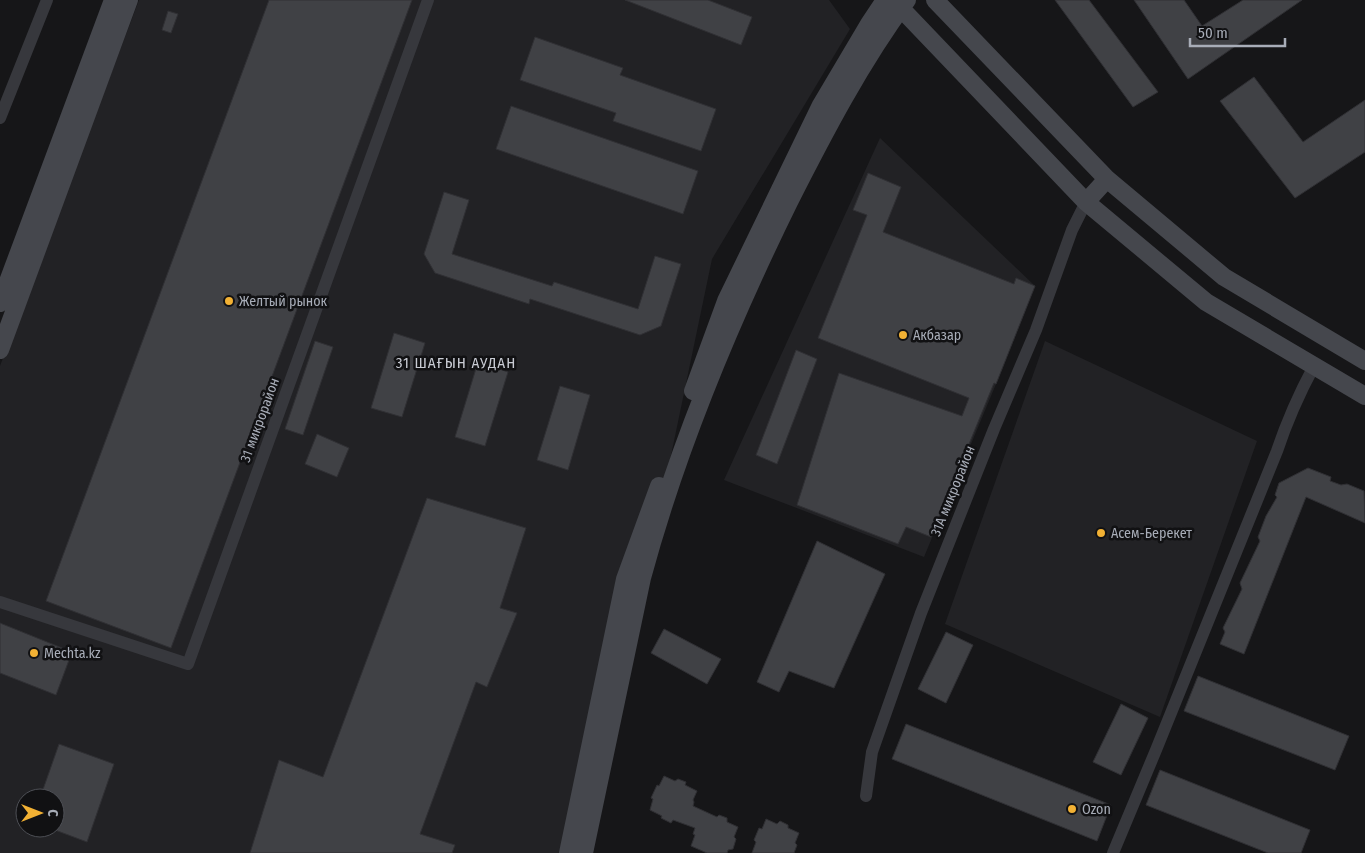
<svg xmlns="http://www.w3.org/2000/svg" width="1365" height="853" font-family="'Fira Sans Condensed',sans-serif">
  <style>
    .built { fill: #222225; fill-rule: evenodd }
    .building { fill: #404145; stroke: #303034 }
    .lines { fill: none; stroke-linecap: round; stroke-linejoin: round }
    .street { stroke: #37383d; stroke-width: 12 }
    .secondary { stroke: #45474d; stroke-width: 18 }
    .poi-dot { fill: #f2b134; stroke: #111113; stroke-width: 2 }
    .labels { text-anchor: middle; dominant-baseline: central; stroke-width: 5; stroke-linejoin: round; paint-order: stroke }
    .poi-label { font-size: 14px; fill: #a8adb8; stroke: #111113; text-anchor: start }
    .street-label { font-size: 14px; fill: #a8adb8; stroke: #111113 }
    .neighbourhood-label { font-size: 15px; letter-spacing: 1px; fill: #c9ccd4; stroke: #111113 }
  </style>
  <rect width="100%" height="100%" fill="#161618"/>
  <path class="built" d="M139,0h690l21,29 -138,230 -124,594h-588v-487zM25,798h30v30h-30z
    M880,138l155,148 -39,98 -72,173 -200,-77z
    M1045,341l212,100 -97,276 -215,-93z"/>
  <path class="building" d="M269,0h143l-241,648 -125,-47z
    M625,0h83l44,17 -11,28z
    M1055,0h34l69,92 -25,15z
    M1134,0h50l18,26 41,-26h59l-114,79z
    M168,11l10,3 -7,19 -9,-3z
    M535,37l88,31 -3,7 96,34 -15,42 -88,-30 3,-8 -96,-33z
    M1254,77l49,65 62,-42v52l-70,46 -75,-97z
    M511,106l187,65 -15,43 -187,-65z
    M868,173l33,14 -18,45 131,52 2,-6 19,8 -39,98 -2,-1 -63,154 -25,-10 -8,17 -101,-39 42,-132 123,43 7,-18 -151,-60 49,-123 -14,-5z
    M444,192l25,8 -17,54 100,32 2,-4 84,27 17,-53 26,8 -20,62 -21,9 -110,-36 -1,5 -94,-31 -11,-19z
    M394,333l31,10 -23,74 -31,-9z
    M315,341l18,6 -30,88 -18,-6z
    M796,350l21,9 -40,105 -21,-9z
    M478,362l30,10 -23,74 -30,-9z
    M560,386l30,9 -22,75 -31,-10z
    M317,434l32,14 -12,29 -32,-13z
    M1308,468l23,9 -1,4 11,4 6,-1 17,7 1,32 -59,-26 -62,157 -24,-10 5,-12 -2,-4 19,-39 -2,-6 20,-42 -2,-4 8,-21 11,-19 -2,-2 4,-12z
    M427,498l99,30 -26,80 17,5 -30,74 -11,-5 -56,152 35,11 -3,8h-202l29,-93 44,17z
    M817,541l68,33 -51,114 -45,-17 -10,21 -22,-10z
    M0,623l72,29 -16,43 -56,-22z
    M664,629l57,30 -14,25 -56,-31z
    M946,632l27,13 -27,58 -28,-14z
    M1198,676l151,60 -14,34 -151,-59z
    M1121,704l27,14 -27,57 -28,-13z
    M906,724l205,81 -14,36 -205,-82z
    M59,744l55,20 -27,78 -32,-12v-32h-15z
    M1160,770l150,60 -9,23h-33l-122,-48z
    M664,776l11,5 3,-2 8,3 -1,3 12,6 -4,9 1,2 -1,4 24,11 2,-2 8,3v4l11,5 -4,10 2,2 -3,10 -5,1 -1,3h-20l-16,-7 4,-11 -2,-1 2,-6 -22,-8 -2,3 -10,-5 1,-2 -12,-6 3,-11 -2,-1 6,-13 2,1z
    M766,819l11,5 3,-3 8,4v3l11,5 -4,10 2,2 -3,8h-42l4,-11 -2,-2 5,-12 3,1z"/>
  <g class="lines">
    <path class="street" d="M0,118l47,-118
      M0,602l188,62 240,-664
      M866,796l6,-44 49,-139 73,-184 42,-99 36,-100 14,-28
      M1113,853l43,-103 121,-299c10,-30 22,-57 37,-85"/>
    <path class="secondary" d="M893,0l193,202 120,100 159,94
      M935,0l172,179 117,98 141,84
      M1086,202l21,-23
      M0,303l113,-303
      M0,350l129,-350
      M693,391l33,-90 95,-196 48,-81 16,-24
      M568,853l57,-274 34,-93
      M584,853l58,-275c35,-130 88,-256 147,-376 35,-69 72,-140 118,-202"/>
  </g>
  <g class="poi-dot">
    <circle cx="229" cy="301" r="5"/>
    <circle cx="903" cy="335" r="5"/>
    <circle cx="1101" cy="533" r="5"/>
    <circle cx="34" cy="653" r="5"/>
    <circle cx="1072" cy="809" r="5"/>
  </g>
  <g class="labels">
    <g class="poi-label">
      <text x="239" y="301">Желтый рынок</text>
      <text x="913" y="335">Акбазар</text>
      <text x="1111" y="533">Асем-Берекет</text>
      <text x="44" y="653">Mechta.kz</text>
      <text x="1082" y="809">Ozon</text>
    </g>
    <g class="street-label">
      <text transform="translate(260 420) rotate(-70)">31 микрорайон</text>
      <text transform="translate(953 491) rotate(-68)">31А микрорайон</text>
    </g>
    <g class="neighbourhood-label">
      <text x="456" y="363">31 ШАҒЫН АУДАН</text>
    </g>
  </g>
  <g transform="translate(40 813) rotate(90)"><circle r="24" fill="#111113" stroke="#4d4f55"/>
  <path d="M0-4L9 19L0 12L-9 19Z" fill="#f2b134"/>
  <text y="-8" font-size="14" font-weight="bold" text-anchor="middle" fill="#a8adb8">С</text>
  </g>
  <path d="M1190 38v8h95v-8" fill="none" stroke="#a8adb8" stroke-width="2.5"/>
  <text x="1198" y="38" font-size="15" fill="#a8adb8" stroke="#111113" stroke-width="4" paint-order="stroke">50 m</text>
</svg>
